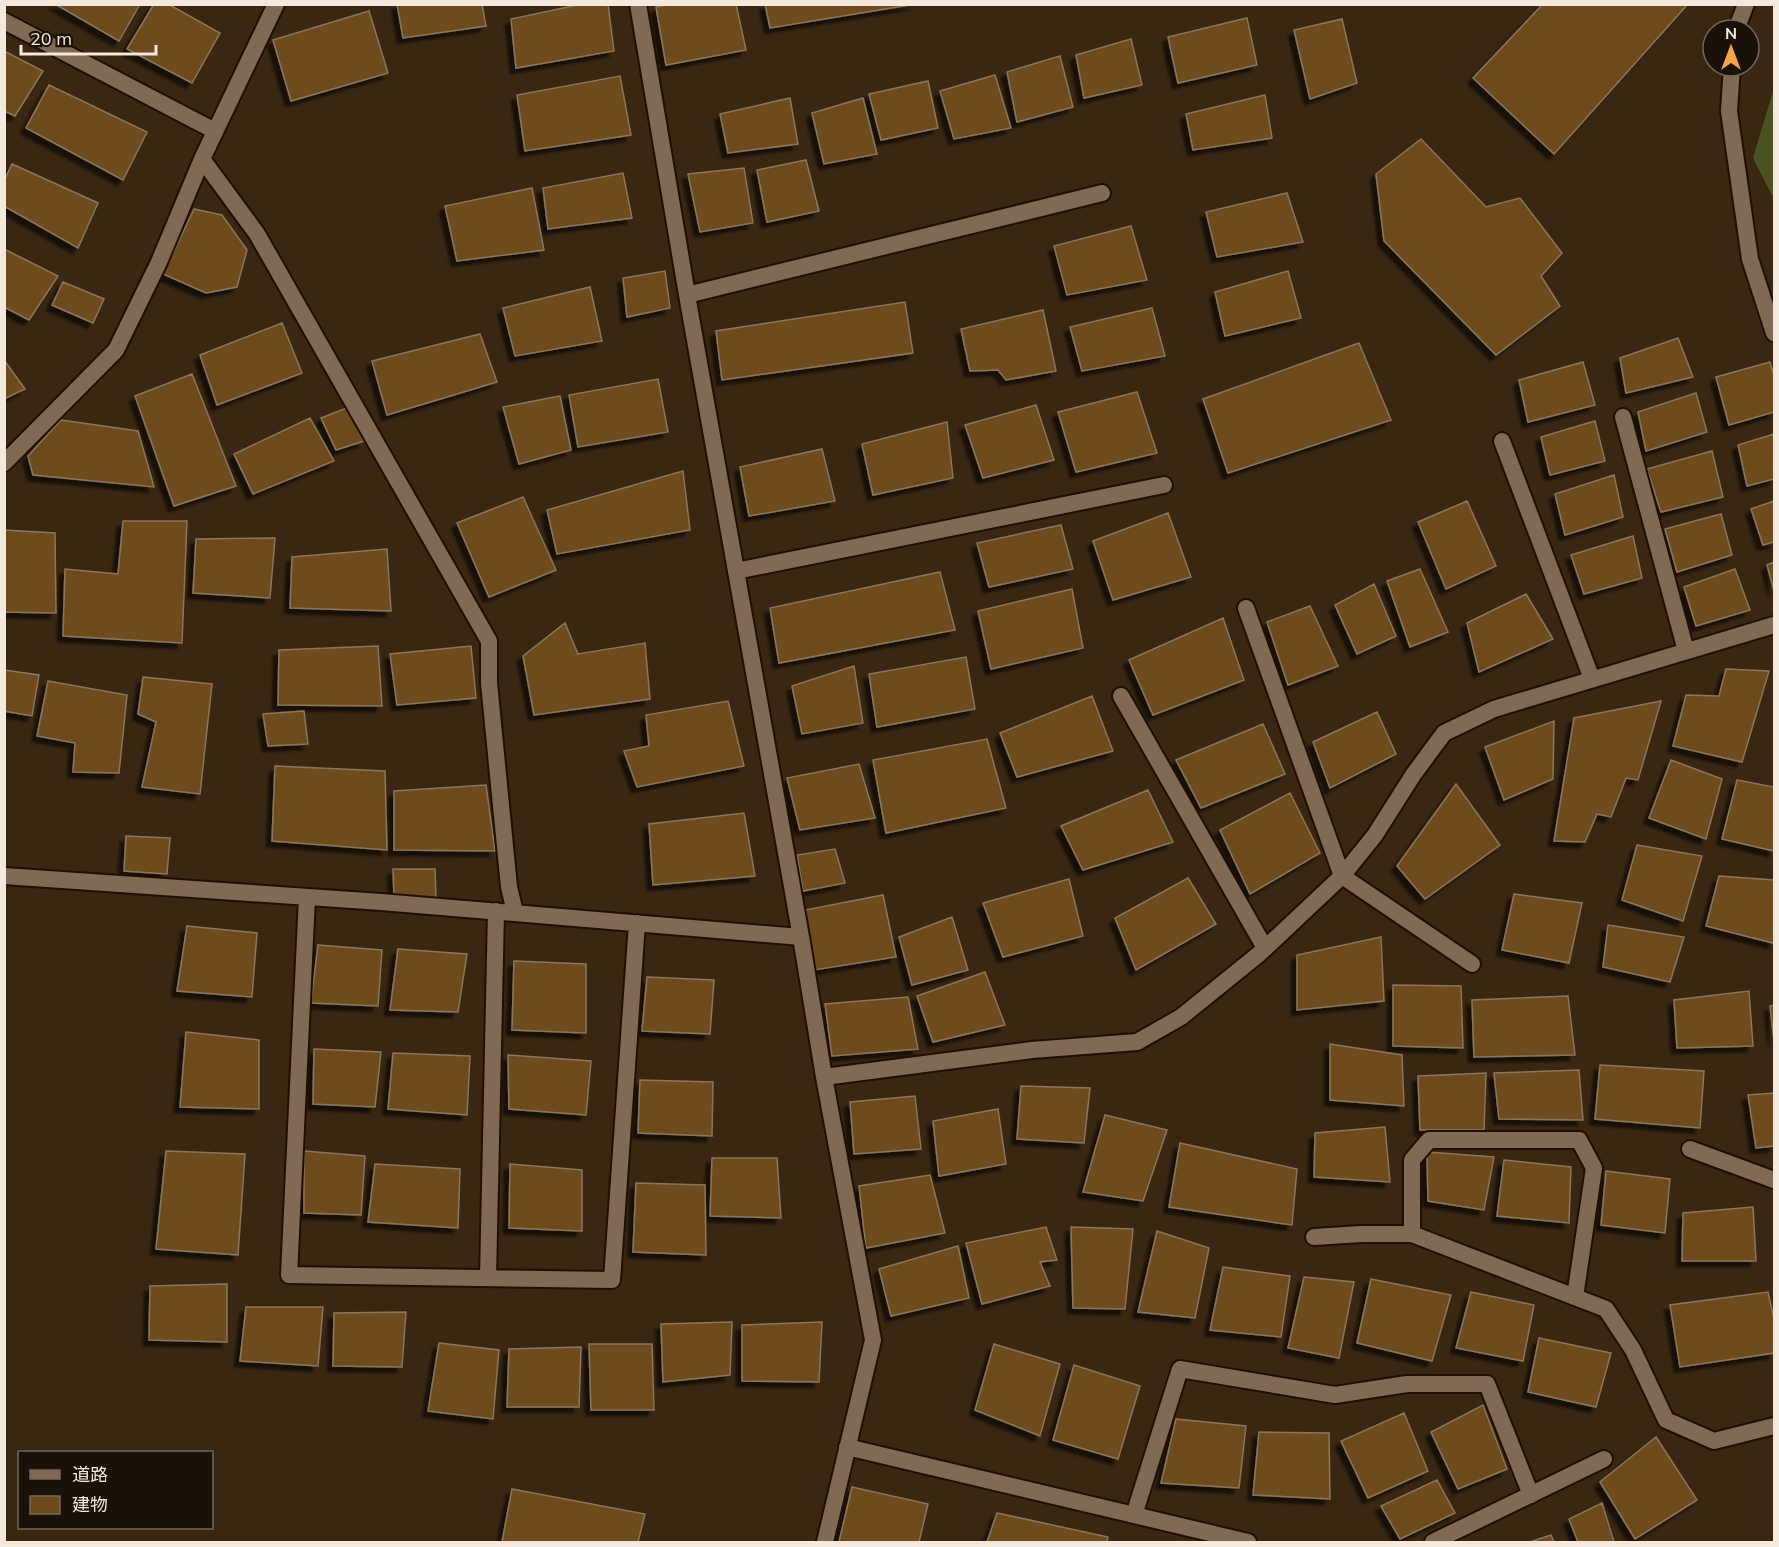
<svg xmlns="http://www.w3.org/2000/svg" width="1779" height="1547" font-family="Mulish,'Noto Sans JP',sans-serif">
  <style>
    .green { fill: #4b5222 }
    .building { fill: #6e4b1a; stroke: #8a765d; stroke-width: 1.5; filter: url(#shadow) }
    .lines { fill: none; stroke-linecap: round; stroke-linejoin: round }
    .service-casing { stroke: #200f00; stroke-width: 20 }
    .minor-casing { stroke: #200f00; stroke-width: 20 }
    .service { stroke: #806a53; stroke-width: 16 }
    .minor { stroke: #806a53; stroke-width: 16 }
  </style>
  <defs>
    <filter id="shadow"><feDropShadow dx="-5.5" dy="5.5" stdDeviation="1.5" flood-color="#0009"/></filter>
  </defs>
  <rect width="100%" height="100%" fill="#3a2712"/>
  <path class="green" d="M1774,88v111l-21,-41z"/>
  <path class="building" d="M55,4h85l-21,37z
    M154,4h14l52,29 -28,50 -65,-34z
    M397,4h85l4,22 -83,12z
    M582,4h26l6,47 -98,17 -5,-49z
    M673,4h63l10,46 -80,15 -10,-58z
    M765,4h151l-146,24z
    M1543,4h145l-134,150 -81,-76z
    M369,11l19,62 -97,28 -18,-61z
    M1247,18l10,47 -79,18 -10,-46z
    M1342,19l15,64 -47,16 -16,-69z
    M1131,39l11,46 -58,13 -8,-43z
    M4,51l39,20 -28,45 -11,-5z
    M1060,56l13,51 -56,15 -10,-50z
    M995,75l16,53 -57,11 -14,-48z
    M620,76l11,59 -106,16 -8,-56z
    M928,81l10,47 -57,12 -12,-46z
    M49,85l98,47 -24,48 -97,-52z
    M1265,95l7,43 -79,12 -7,-36z
    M790,98l8,46 -70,9 -8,-39z
    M863,98l14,56 -53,10 -12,-51z
    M1421,139l65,68 34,-9 42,55 -21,23 19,30 -64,49 -112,-114 -8,-67z
    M806,160l13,51 -52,11 -10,-52z
    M12,164l86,39 -20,45 -74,-42v-25z
    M744,168l9,55 -53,9 -12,-58z
    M623,173l9,45 -84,11 -5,-41z
    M532,188l12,62 -87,11 -12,-55z
    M1287,193l16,49 -86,15 -11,-45z
    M194,209l28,6 25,35 -10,37 -31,6 -43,-19z
    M1131,226l16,54 -80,15 -13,-49z
    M4,249l54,27 -29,44 -25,-13z
    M665,271l5,37 -43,9 -4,-39z
    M1288,271l13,47 -76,18 -10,-44z
    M63,282l41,17 -11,24 -41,-18z
    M590,287l12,54 -87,15 -12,-48z
    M905,302l8,51 -191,27 -6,-49z
    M1152,308l13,48 -83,15 -12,-44z
    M1043,310l13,61 -50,9 -8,-10 -28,1 -9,-42z
    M282,323l20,50 -85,32 -17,-50z
    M480,334l17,48 -110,33 -15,-54z
    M1678,338l15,39 -67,16 -6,-35z
    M1359,343l32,77 -163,53 -25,-74z
    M4,360l21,29 -21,10z
    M1583,362l12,43 -67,17 -9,-42z
    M1770,362l4,14v36l-45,13 -13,-48z
    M192,374l44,112 -62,20 -39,-110z
    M658,379l10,53 -90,15 -9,-52z
    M1137,392l20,61 -81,19 -18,-60z
    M1696,393l11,39 -61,19 -8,-39z
    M560,396l11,54 -52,14 -16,-57z
    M1036,405l18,55 -71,18 -18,-53z
    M347,408l17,33 -28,9 -15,-32z
    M310,418l24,43 -81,33 -19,-40z
    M61,420l77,11 16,56 -121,-12 -5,-19z
    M1595,421l10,40 -55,14 -9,-38z
    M947,422l6,56 -80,17 -11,-51z
    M1774,434v45l-27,7 -9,-41z
    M822,449l13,52 -86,15 -9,-49z
    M1712,451l11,46 -62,15 -14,-43z
    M683,471l7,59 -133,24 -10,-44z
    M1614,475l9,42 -58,18 -10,-41z
    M523,497l33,73 -67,27 -32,-74z
    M1467,501l29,65 -50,23 -28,-67z
    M1774,501v41l-11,3 -12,-36z
    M1168,513l23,64 -78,23 -20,-59z
    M1721,514l11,41 -55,17 -12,-43z
    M123,521h64l-5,122 -119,-7 2,-67 53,5z
    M1061,525l12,44 -84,18 -12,-44z
    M4,530l51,3 1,80 -52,-1z
    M1633,536l9,42 -58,16 -13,-39z
    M275,538l-5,60 -77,-5 3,-54z
    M387,549l4,62 -101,-3 2,-51z
    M1774,562v29l-7,-26z
    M1420,569l28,63 -38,15 -23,-66z
    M1735,569l15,41 -54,16 -12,-39z
    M940,572l15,58 -176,33 -9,-55z
    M1374,584l22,52 -39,18 -22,-49z
    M1072,589l11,59 -92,21 -13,-58z
    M1526,594l27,45 -74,33 -12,-49z
    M1310,606l28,60 -50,19 -21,-63z
    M1223,618l21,62 -91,35 -24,-55z
    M565,623l13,31 67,-11 5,56 -116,16 -11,-59z
    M378,646l4,60 -104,-1 1,-55z
    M471,646l5,52 -79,7 -7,-51z
    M966,657l9,52 -98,18 -8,-53z
    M854,666l9,57 -61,11 -10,-48z
    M1726,669l43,2 -27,91 -69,-16 13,-51 33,1z
    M4,670l35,5 -7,41 -28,-5z
    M143,677l69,7 -12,110 -58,-7 14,-65 -18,-8z
    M48,681l79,14 -8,78 -46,-1 2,-29 -38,-7z
    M1092,696l21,55 -96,26 -17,-44z
    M728,701l16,65 -107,21 -13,-36 25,-5 -3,-31z
    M1661,701l-23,79 -12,-2 -15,39 -14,-3 -12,28 -31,-1 20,-123z
    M304,711l4,33 -40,2 -5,-32z
    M1377,712l19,42 -66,34 -17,-46z
    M1554,721l-1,58 -49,21 -19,-53z
    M1263,724l22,50 -84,34 -25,-48z
    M987,739l19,69 -120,25 -13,-73z
    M1671,760l51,19 -16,60 -57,-21z
    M859,764l16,54 -75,12 -13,-52z
    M275,766l110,5 2,79 -115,-9z
    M1737,780l37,7v64l-52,-12z
    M1456,784l44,61 -75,54 -28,-33z
    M486,785l9,66 -101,-1v-59z
    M1148,790l25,52 -90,28 -22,-44z
    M1290,793l30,60 -70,41 -30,-64z
    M744,813l11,63 -102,9 -4,-61z
    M126,836l44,2 -3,36 -43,-3z
    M1637,845l65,11 -19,65 -61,-21z
    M835,849l10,34 -42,8 -6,-36z
    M393,869h42l1,29 -42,-4z
    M1719,876l55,4v61l-1,2 -67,-17z
    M1188,878l28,46 -80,46 -21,-52z
    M1069,879l14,57 -80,21 -20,-54z
    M1514,894l68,9 -13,60 -67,-13z
    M883,895l13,62 -82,13 -9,-60z
    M952,917l16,53 -56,15 -13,-48z
    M1608,925l76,12 -14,45 -67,-15z
    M187,926l70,7 -5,64 -75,-6z
    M1381,937l3,64 -87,9v-55z
    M318,945l64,5 -4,56 -67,-3z
    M398,949l69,5 -9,58 -68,-2z
    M514,961l72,3v69l-74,-3z
    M985,972l20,53 -72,17 -16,-46z
    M647,977l67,3 -4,54 -68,-3z
    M1393,985l68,1 2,62 -70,-2z
    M1749,991l4,55 -76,2 -3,-48z
    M1568,996l7,59 -101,2 -2,-57z
    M908,997l10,52 -86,7 -7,-52z
    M1774,1005v37l-4,-36z
    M186,1032l73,8v69l-79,-2z
    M1330,1044l72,11 2,51 -74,-6z
    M314,1049l67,3 -6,55 -62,-3z
    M393,1053l77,3 -3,59 -79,-6z
    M508,1055l83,6 -5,54 -77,-6z
    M1600,1065l104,6 -4,57 -105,-9z
    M1579,1070l4,50 -84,-1 -5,-46z
    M1486,1073l-2,57h-64l-2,-54z
    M640,1080l73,2 -1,54 -74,-3z
    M1021,1086l69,2 -6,55 -67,-4z
    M1774,1093v53l-18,2 -8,-53z
    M915,1096l6,53 -67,5 -4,-52z
    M998,1109l8,55 -67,12 -6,-55z
    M1105,1115l62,15 -24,71 -60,-9z
    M1385,1127l5,55 -76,-5 1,-44z
    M1180,1143l117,26 -5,56 -123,-18z
    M166,1151l79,3 -7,101 -82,-6z
    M304,1151l61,5 -4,59 -57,-2z
    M1427,1152l67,5 -10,53 -56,-9z
    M712,1158h65l4,60 -71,-2z
    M1504,1160l67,7 -2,56 -72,-7z
    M375,1164l85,5 -2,59 -90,-6z
    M510,1164l72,6v61l-73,-3z
    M1606,1171l64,8 -5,54 -64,-8z
    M930,1175l15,58 -79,15 -7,-62z
    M636,1183l69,2 1,70 -73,-3z
    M1753,1207l3,54h-74l1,-48z
    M1046,1227l11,33 -17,2 10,24 -68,18 -16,-61z
    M1071,1227l62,2 -8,80 -52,-1z
    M1157,1231l52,17 -14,70 -57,-6z
    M958,1246l11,52 -78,18 -12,-47z
    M1223,1267l67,9 -9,61 -71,-7z
    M1304,1277l50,5 -15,76 -51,-10z
    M1371,1279l80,16 -19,66 -75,-18z
    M227,1284v58l-78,-2 1,-54z
    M1471,1292l63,13 -11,56 -67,-13z
    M1768,1292l6,27v34l-94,14 -10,-62z
    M246,1307h77l-5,59 -78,-5z
    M406,1312l-4,55 -69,-1 1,-53z
    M732,1322l-2,53 -67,7 -2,-58z
    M822,1322l-3,60 -77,-1v-56z
    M1539,1338l72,15 -15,54 -68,-15z
    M439,1343l60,7 -6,69 -65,-8z
    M589,1344h63l2,66h-63z
    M994,1344l66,20 -20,72 -65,-26z
    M581,1347l-2,60h-72l2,-58z
    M1074,1365l66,21 -22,73 -65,-19z
    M1483,1405l24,64 -49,20 -27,-57z
    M1404,1413l24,58 -60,27 -27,-57z
    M1176,1419l70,7 -7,62 -78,-5z
    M1259,1432l70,1 1,66 -77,-4z
    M1656,1437l41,63 -62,39 -35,-57z
    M1437,1480l18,33 -55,26 -19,-33z
    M852,1487l76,17 -9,38h-80z
    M512,1489l133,25 -7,28h-136z
    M1602,1503l12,39h-36l-9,-23z
    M997,1513l111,24 -1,5h-120z
    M1551,1535l3,7h-24z"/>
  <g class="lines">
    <g class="service-casing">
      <path id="service" d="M1623,417l63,234
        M1502,441l90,238
        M736,571l428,-86
        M1121,696l144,252
        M1412,1234v-74l17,-20h150l15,28 -19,129"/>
    </g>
    <g class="minor-casing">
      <path id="minor" d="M638,4l49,291 114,642 23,140 49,263 -48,202
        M4,21l211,110
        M1736,30l10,-26
        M1732,66l-3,45 21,148 24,74
        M202,159l55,75 232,407v42l20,204 6,25
        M687,295l415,-102
        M4,463l112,-113 43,-88 43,-103 74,-155
        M1246,608l96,268 130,88
        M4,876l377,26 420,35
        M307,897l-18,378 323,5 25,-357
        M824,1077l208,-27 105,-8 44,-25 78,-63 83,-78 33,-41 38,-60 31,-42 50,-24 280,-84
        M1690,1149l84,31
        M1314,1237l47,-3h51l194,75 27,41 33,70 48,21 60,-15
        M488,1278l8,-367
        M847,1447l401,95
        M1134,1515l46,-146 155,26 72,-11h80l44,111
        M1433,1542l171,-83"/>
    </g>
    <use href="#service" class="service"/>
    <use href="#minor" class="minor"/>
  </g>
  <rect width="1779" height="1547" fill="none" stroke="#f5e8dc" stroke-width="12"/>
  <rect x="18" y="1451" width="195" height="78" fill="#1a1209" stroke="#72685d" stroke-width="1.5"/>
  <rect x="30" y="1470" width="30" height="9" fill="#806a53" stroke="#72685d" stroke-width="1.5"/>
  <text x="72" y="1481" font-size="18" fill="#f5e8dc">道路</text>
  <rect x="30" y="1496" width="30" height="18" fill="#6e4b1a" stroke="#72685d" stroke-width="1.5"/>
  <text x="72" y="1511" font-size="18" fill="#f5e8dc">建物</text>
  <g transform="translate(1731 48)"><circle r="28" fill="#1a1209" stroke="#72685d" stroke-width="1.5"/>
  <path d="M0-4.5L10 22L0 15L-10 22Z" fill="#f3a443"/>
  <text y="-9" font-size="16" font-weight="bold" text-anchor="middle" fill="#f5e8dc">N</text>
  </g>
  <path d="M21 45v9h135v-9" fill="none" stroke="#f5e8dc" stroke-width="3"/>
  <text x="30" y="45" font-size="18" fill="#f5e8dc" stroke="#1a1209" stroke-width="4.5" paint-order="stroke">20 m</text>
</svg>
